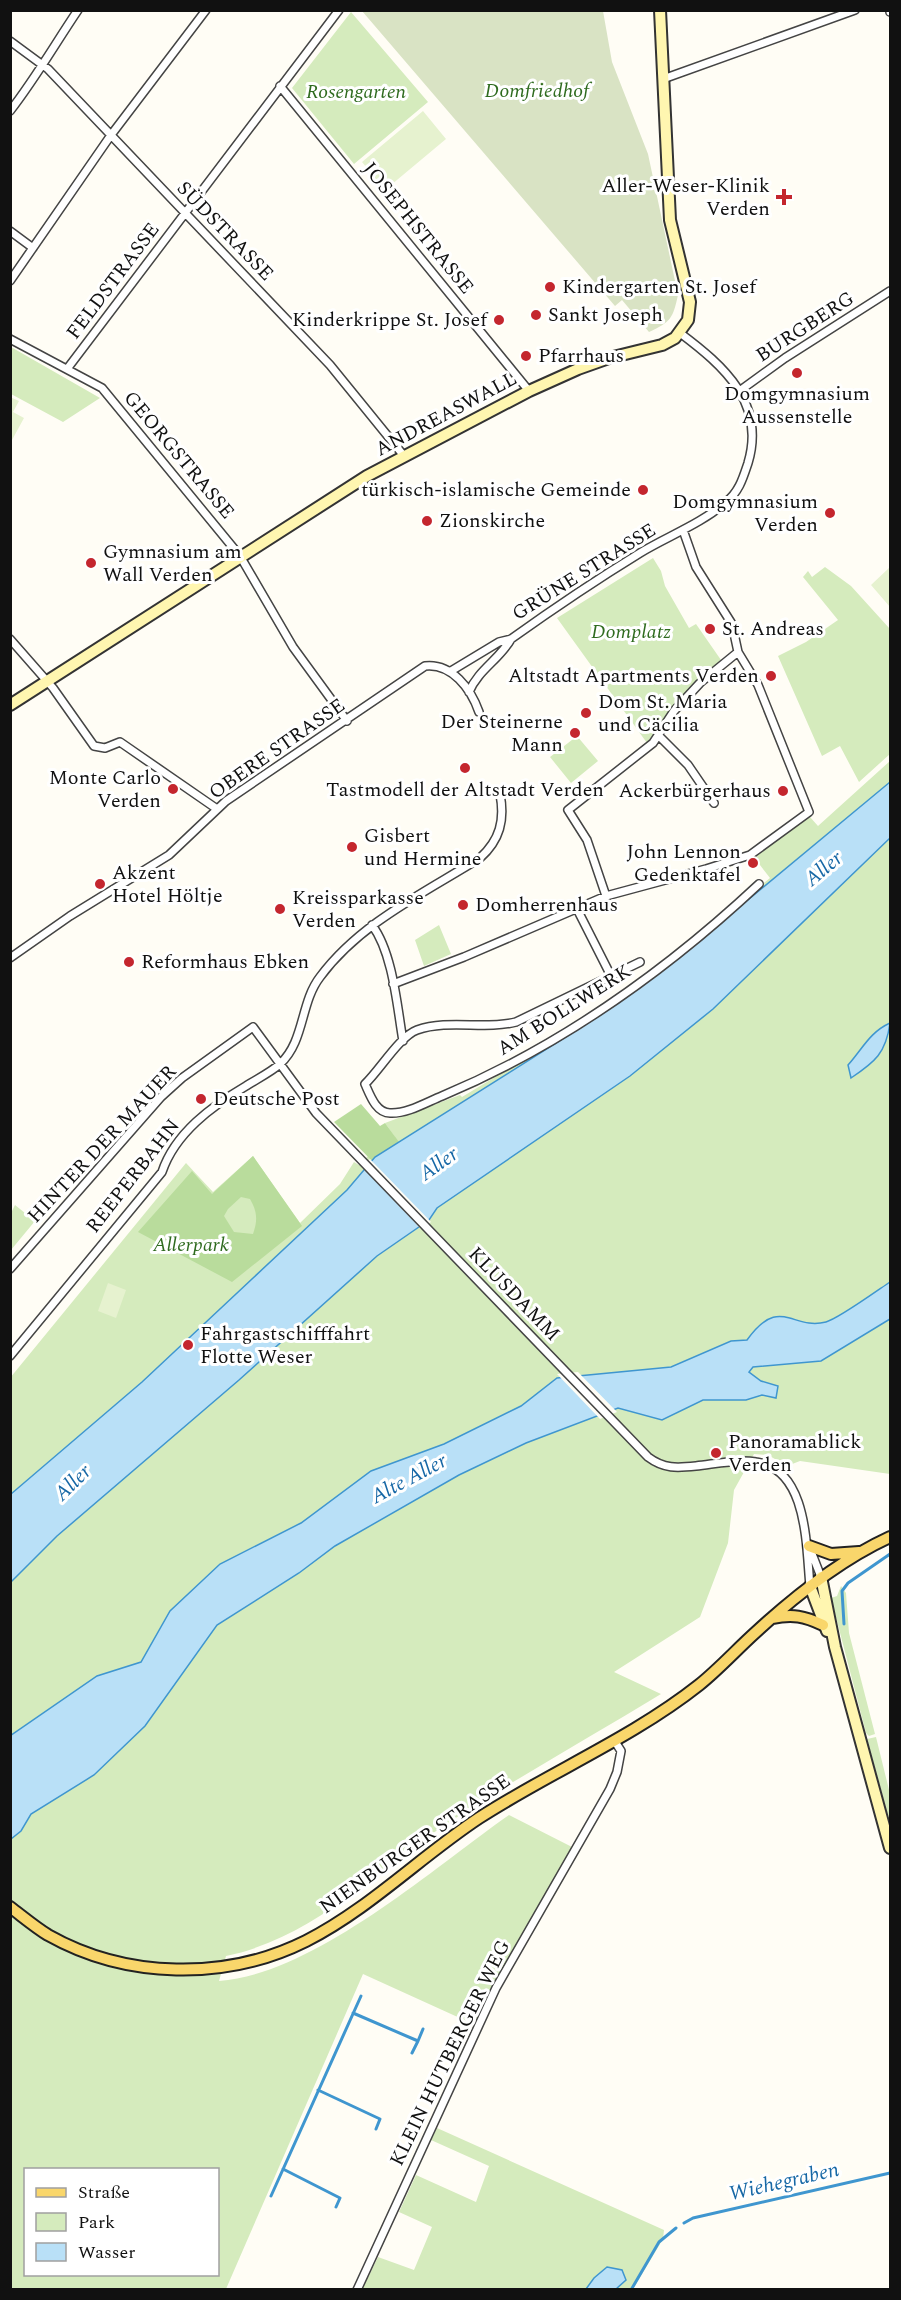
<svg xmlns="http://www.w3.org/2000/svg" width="901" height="2300" font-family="Spectral,serif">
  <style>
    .green { fill: #d5ebbd; fill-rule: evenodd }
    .forest { fill: #b9dc9c; fill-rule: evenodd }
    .cemetery { fill: #d9e3c4 }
    .pitch { fill: #e6f2cf }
    .water { fill: #b9e0f7; stroke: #3f96cf; stroke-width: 1.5 }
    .pier { fill: #fffdf5 }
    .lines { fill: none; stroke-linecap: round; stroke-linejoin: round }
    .stream { stroke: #3f96cf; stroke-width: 3 }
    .street-casing { stroke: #444; stroke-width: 10 }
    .secondary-casing { stroke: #333; stroke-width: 14 }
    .primary-casing { stroke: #222; stroke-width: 14 }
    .street { stroke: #fff; stroke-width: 7 }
    .secondary { stroke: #fff6b0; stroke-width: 10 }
    .primary { stroke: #f9d66b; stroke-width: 10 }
    .poi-dot { fill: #c4262e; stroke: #fff; stroke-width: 2 }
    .labels { text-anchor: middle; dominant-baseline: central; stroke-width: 6; stroke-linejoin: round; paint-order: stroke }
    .park-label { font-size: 20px; font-style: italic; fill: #2f6b1f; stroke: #fff }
    .poi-label { font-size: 20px; fill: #111; stroke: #fff; text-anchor: start }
    .street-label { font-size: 20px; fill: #111; stroke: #fff }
    .water-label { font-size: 21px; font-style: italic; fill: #1768a6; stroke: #fff }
  </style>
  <rect width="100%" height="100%" fill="#fffdf5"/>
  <path class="green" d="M351,12l77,90 -74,62 -62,-76z
    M10,347h1l89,51 -37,24 -52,-28z
    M653,558l8,13 4,15 24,42 7,-4 25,36c-29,25 -52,52 -74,83l-90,-125z
    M825,567l26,19 39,43v125l-31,28 -19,-36 -18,10 -44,-100 28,-14 32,-22 -35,-43 5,-6 4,6z
    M577,736l21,25 -27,22 -21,-26z
    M890,761v713l-90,-13 -13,5 -19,-11 -14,-1 -20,36 -6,53 -28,74 -86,55 47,22c-69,42 -139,81 -207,125 -75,48 -137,118 -228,137l-7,25c95,-7 213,-112 290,-166l63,32 -99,177 -110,-50 -137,315h-215l-1,-911 176,-215 27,29 40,-36 47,67 40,-39 14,-22 5,3 17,-17 19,-11 -10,-14 75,-28 2,2 131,-79 90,-68 87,-72 -17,-22 57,-39 8,9zM26,2170h192v104h-192z
    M439,925l12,29 -27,12 -9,-26z
    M15,1205l20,16 -24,29v-37z
    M841,1586l5,7 3,40 26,101 -6,2 -3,-3 -35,-135 6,-2z
    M876,1737l14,57v29l-23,-84z
    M437,2128l227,102 -1,9 -30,50 -271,1 16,-33 36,13 18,-43 -33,-15 17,-37 60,27 13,-36 -58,-26z"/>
  <path class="forest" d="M361,1104l19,22 5,-3 14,19 -27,19 -38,-39z
    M253,1156l49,70 -70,56 -94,-50 54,-61 20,23zM241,1197l9,2c7,12 8,21 3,35l-19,-2 -10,-16 4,-7z"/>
  <path class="cemetery" d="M362,11h241l9,51 36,92 30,141c-5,23 -7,27 -29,37l-27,-32 -7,6z"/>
  <path class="pitch" d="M423,111l23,28 -61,51 -23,-28z
    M10,397l9,4 -6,11 11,6 -12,22z
    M890,567v40l-19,-22z
    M108,1283l18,7 -10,28 -18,-7z"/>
  <path class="water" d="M890,782v56l-177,171 -83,67 -193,132 -8,12 -52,36 -138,124 -182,156 -46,46v-88l131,-112 205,-192 28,-33 224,-141 79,-58z
    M890,1023c-4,30 -15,39 -39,55l-3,-13c15,-17 22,-33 42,-42z
    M890,1282v37l-69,42 -68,6 -4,5 12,9 17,5 -2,12 -14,-3 -16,5h-43l-41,20 -44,-12 -92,35 -67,32 -124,71 -36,27 -82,52 -72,101 -51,49 -63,39 -10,17 -10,8 -1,-103 87,-60 44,-14 29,-51 50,-47 81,-41 70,-52 73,-27 77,-38 36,-28 114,-11 60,-26 16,-1c33,-46 45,-9 79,-18 12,-3 52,-32 64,-40z
    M607,2267l15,3 4,10 -10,9h-30l8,-11z"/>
  <path class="pier" d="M370,1159l61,63 -10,7 -59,-62z
    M578,1372l39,40 -17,7 -43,-45z"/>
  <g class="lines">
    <path class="stream" d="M844,1624l-2,-33 6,-8 42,-29
      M353,2013l65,28 -6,12
      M418,2041l5,-12
      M318,2090l62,29 -4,10
      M283,2169l57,29 -4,9
      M271,2196l90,-200
      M684,2223l9,-5 197,-45
      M631,2290l28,-48 17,-14"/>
    <g class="street-casing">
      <path id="street" d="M890,10v2
        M10,41l38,28 282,296 74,91
        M663,79l192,-69
        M280,86l249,305
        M10,111c25,-32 45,-67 68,-101
        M10,231l23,17
        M10,281l101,-146 95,-125
        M10,339l92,49 138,168 53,91 54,74
        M67,369l272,-359
        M738,392l47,-34 105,-67
        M683,530l13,37 36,57 6,28
        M10,639l43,49 41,58 11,2 15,-6 97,67
        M451,671l48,-29 12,-3c42,-30 85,-59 129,-86 28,-17 61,-29 86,-51 13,-10 17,-24 22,-39 18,-60 -24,-97 -68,-130
        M469,692c9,-22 31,-33 42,-53
        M658,735l30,30 26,38
        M606,896l-19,-56 -19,-30 85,-67 21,-32 26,-28 38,-31
        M576,907l35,69
        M372,925c21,28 25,81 31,116
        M10,958l60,-42 99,-61 57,-54 199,-135c27,-3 46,23 54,46
        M640,962l-124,60c-32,8 -67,-3 -99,8 -17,6 -38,41 -52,54 5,11 11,29 25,29 17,1 37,-11 52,-17 117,-49 225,-126 317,-212
        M393,984l71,-27 142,-61 100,-27 44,-14 59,-43 -51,-127 -20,-33
        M10,1269l151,-172 21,-19 71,-51 63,86 332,344c16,12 29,11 48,9 19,-2 41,-7 60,-4 52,7 50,84 54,124
        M10,1356l152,-184c13,-39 50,-66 84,-86 11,-7 25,-14 34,-22 25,-23 20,-61 40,-87 40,-54 104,-84 160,-119 20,-18 25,-38 20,-64
        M809,1546l12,31
        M357,2290l139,-302 114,-199 7,-17 4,-21 -7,-11"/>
    </g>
    <g class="secondary-casing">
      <path id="secondary" d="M10,705l357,-229 162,-85 49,-22 31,-11 53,-13 13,-7 13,-18 2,-18 -20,-82 -10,-210
        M821,1577l14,70 55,201
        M810,1586l17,45"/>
    </g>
    <g class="primary-casing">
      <path id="primary" d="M809,1546l22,8 28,-2
        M772,1618c21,-4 32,-2 51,7
        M10,1907c12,9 25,20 38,28 78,44 178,46 258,6 63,-32 114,-84 173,-123 71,-46 153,-80 220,-133 20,-16 38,-36 57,-53 40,-37 84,-72 134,-95"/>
    </g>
    <use href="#street" class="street"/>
    <use href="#secondary" class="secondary"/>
    <use href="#primary" class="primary"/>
  </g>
  <g class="poi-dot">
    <path d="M781 188h6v6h6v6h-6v6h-6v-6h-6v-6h6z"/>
    <circle cx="550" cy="287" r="6"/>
    <circle cx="536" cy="315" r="6"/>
    <circle cx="499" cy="320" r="6"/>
    <circle cx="526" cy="356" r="6"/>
    <circle cx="797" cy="373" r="6"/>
    <circle cx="643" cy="490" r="6"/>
    <circle cx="830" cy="513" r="6"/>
    <circle cx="427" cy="521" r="6"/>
    <circle cx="91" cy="563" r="6"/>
    <circle cx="710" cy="629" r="6"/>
    <circle cx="771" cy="676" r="6"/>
    <circle cx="586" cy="713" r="6"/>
    <circle cx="575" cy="733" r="6"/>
    <circle cx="465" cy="768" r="6"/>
    <circle cx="173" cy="789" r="6"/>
    <circle cx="783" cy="791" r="6"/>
    <circle cx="352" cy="847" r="6"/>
    <circle cx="753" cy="863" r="6"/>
    <circle cx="100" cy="884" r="6"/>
    <circle cx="463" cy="905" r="6"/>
    <circle cx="280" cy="909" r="6"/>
    <circle cx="129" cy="962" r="6"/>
    <circle cx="201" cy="1099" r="6"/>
    <circle cx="188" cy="1345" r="6"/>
    <circle cx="716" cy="1453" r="6"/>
  </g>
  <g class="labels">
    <g class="park-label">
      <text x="537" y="91">Domfriedhof</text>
      <text x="356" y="92">Rosengarten</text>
      <text x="631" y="632">Domplatz</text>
      <text x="191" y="1245">Allerpark</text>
    </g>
    <g class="poi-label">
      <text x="770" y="186" text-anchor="end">Aller-Weser-Klinik<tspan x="770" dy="23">Verden</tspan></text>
      <text x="562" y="287">Kindergarten St. Josef</text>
      <text x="548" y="315">Sankt Joseph</text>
      <text x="487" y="320" text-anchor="end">Kinderkrippe St. Josef</text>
      <text x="538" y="356">Pfarrhaus</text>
      <text x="797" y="394" text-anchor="middle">Domgymnasium<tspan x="797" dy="23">Aussenstelle</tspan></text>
      <text x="631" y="490" text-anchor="end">türkisch-islamische Gemeinde</text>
      <text x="818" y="502" text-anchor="end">Domgymnasium<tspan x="818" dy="23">Verden</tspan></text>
      <text x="439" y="521">Zionskirche</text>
      <text x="103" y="552">Gymnasium am<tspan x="103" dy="23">Wall Verden</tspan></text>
      <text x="722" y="629">St. Andreas</text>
      <text x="759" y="676" text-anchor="end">Altstadt Apartments Verden</text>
      <text x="598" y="702">Dom St. Maria<tspan x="598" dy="23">und Cäcilia</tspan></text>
      <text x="563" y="722" text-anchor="end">Der Steinerne<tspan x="563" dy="23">Mann</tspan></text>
      <text x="161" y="778" text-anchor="end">Monte Carlo<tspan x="161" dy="23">Verden</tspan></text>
      <text x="465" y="790" text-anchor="middle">Tastmodell der Altstadt Verden</text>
      <text x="771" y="791" text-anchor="end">Ackerbürgerhaus</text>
      <text x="364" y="836">Gisbert<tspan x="364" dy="23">und Hermine</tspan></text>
      <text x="741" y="852" text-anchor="end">John Lennon<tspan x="741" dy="23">Gedenktafel</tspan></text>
      <text x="112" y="873">Akzent<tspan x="112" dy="23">Hotel Höltje</tspan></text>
      <text x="292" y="898">Kreissparkasse<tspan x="292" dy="23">Verden</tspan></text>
      <text x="475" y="905">Domherrenhaus</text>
      <text x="141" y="962">Reformhaus Ebken</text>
      <text x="213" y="1099">Deutsche Post</text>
      <text x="200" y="1334">Fahrgastschifffahrt<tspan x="200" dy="23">Flotte Weser</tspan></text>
      <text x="728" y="1442">Panoramablick<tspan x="728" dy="23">Verden</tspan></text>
    </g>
    <g class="street-label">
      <text transform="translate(418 228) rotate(51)">JOSEPHSTRASSE</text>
      <text transform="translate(225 231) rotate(46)">SÜDSTRASSE</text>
      <text transform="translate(113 281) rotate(-53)">FELDSTRASSE</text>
      <text transform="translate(805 327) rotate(-33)">BURGBERG</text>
      <text transform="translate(446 414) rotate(-28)">ANDREASWALL</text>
      <text transform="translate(179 455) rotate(50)">GEORGSTRASSE</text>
      <text transform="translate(584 572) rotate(-32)">GRÜNE STRASSE</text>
      <text transform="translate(277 749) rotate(-35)">OBERE STRASSE</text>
      <text transform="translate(564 1010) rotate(-32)">AM BOLLWERK</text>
      <text transform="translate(102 1144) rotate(-47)">HINTER DER MAUER</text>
      <text transform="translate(133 1176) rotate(-52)">REEPERBAHN</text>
      <text transform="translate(514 1294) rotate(46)">KLUSDAMM</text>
      <text transform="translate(415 1844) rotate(-35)">NIENBURGER STRASSE</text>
      <text transform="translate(450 2053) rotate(-64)">KLEIN HUTBERGER WEG</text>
    </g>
    <g class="water-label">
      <text transform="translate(824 869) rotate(-40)">Aller</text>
      <text transform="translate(439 1164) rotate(-35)">Aller</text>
      <text transform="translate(409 1479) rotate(-28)">Alte Aller</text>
      <text transform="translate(73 1483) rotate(-44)">Aller</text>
      <text transform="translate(784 2182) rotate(-13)">Wiehegraben</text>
    </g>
  </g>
  <rect width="901" height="2300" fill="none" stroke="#111111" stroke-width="24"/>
  <rect x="24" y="2168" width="195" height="108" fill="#ffffff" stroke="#a0a0a0" stroke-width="1.5"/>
  <rect x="36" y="2188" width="30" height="9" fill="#f9d66b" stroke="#a0a0a0" stroke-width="1.5"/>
  <text x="78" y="2198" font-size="18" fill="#111111">Straße</text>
  <rect x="36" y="2213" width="30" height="18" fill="#d5ebbd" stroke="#a0a0a0" stroke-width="1.5"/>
  <text x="78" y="2228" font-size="18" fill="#111111">Park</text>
  <rect x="36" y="2243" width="30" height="18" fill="#b9e0f7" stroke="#a0a0a0" stroke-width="1.5"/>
  <text x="78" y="2258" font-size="18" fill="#111111">Wasser</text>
</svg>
